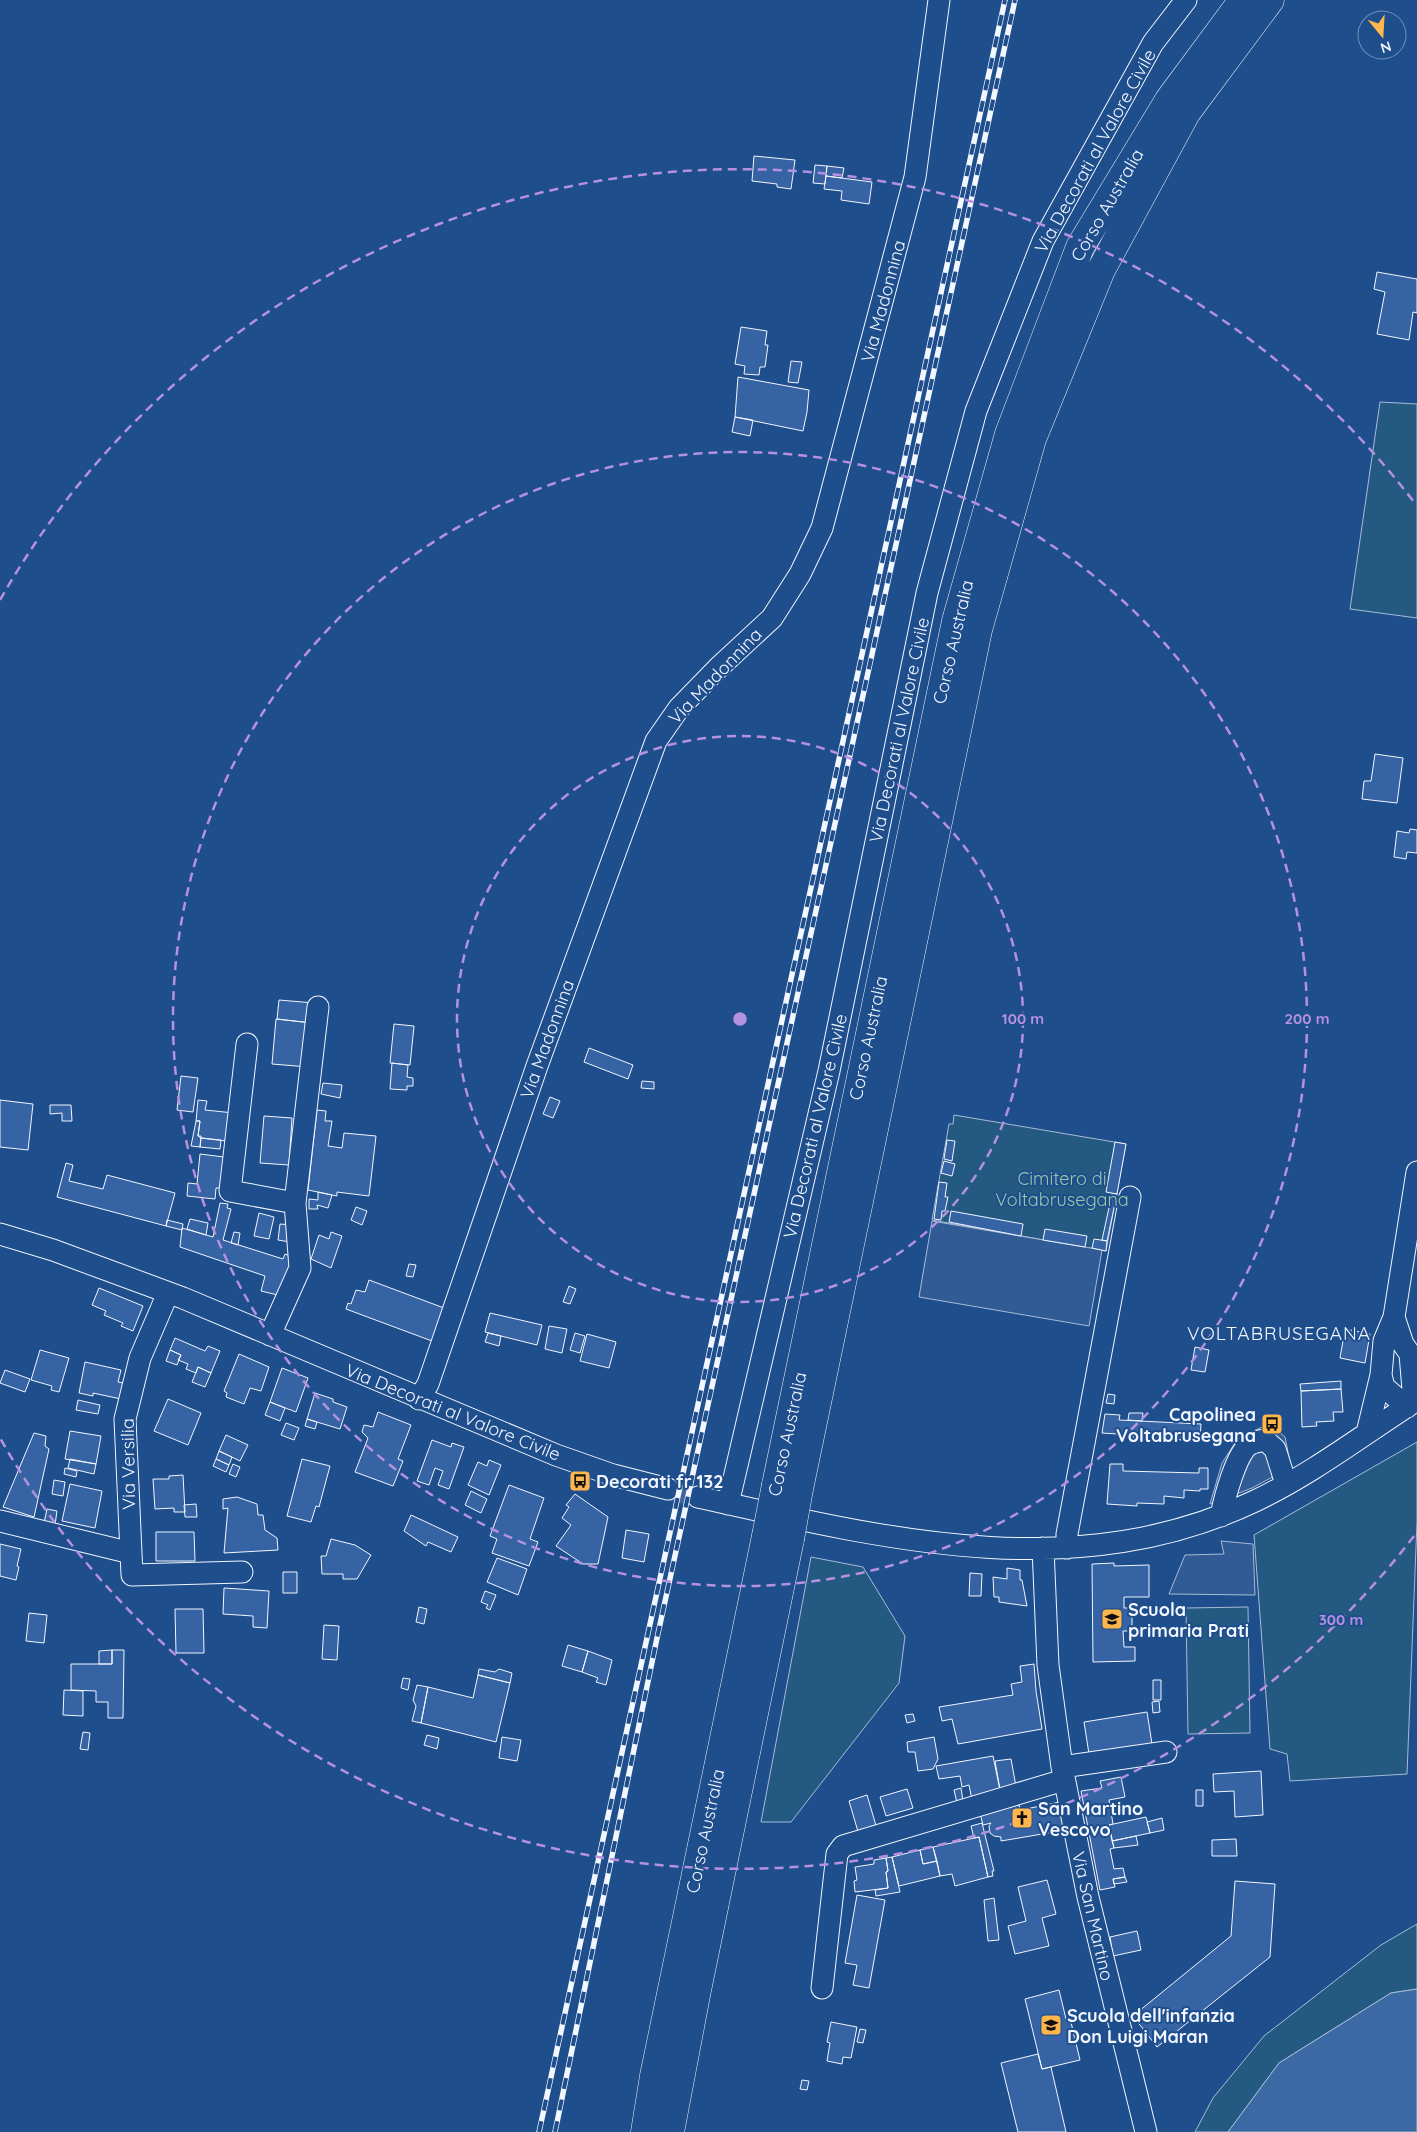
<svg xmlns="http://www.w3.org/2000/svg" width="1417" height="2132" font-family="Quicksand,sans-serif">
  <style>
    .green { fill: #245a82; stroke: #a8bbd7 }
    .parking { fill: #305b95; stroke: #a8bbd7 }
    .water { fill: #3b69a3; stroke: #a8bbd7 }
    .building { fill: #3563a3; stroke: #f2f6ff }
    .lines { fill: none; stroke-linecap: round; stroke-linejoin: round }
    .minor-tunnel { stroke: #3f679d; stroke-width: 21; stroke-dasharray: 21 11; stroke-linecap: butt }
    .minor-casing { stroke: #f2f6ff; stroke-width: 23 }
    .highway-casing { stroke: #f2f6ff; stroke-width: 29 }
    .minor { stroke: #1f4e8c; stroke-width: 21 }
    .highway { stroke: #1f4e8c; stroke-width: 28 }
    .rail-casing { stroke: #f2f6ff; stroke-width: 5.5 }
    .rail { stroke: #1f4e8c; stroke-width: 4; stroke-dasharray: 11; stroke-linecap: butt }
    .highway-bridge-casing { stroke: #f2f6ff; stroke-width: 29; stroke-linecap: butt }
    .highway-bridge { stroke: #1f4e8c; stroke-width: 28 }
    .ring { fill: none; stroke: #b691df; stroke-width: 2.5; stroke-dasharray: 9 6 }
    .labels { text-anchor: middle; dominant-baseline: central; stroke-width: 4; stroke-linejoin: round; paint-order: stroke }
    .street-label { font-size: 18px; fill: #f2f6ff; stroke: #1f4e8c }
    .park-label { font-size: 18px; fill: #97c8a6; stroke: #1f4e8c }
    .poi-label { font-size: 18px; font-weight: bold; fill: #f2f6ff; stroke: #1f4e8c; text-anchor: start }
    .neighbourhood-label { font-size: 19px; letter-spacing: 1px; fill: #f2f6ff; stroke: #1f4e8c }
    .centre { fill: #b691df; stroke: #1f4e8c; stroke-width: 2.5 }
    .ring-label { font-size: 15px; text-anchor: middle; font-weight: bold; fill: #b691df; stroke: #1f4e8c; stroke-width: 4; stroke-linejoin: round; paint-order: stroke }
  </style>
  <rect width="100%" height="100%" fill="#1f4e8c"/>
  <path class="green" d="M1380,402l37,2v214l-67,-9z
    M954,1115l172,29 -20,107 -174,-31 17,-96h4z
    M1417,1442v80l-10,252 -117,7 -3,-27 -17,-5 -16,-214z
    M811,1557l52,10 42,69 -6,47 -108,139h-30z
    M1248,1607l2,126 -62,1 -2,-126z
    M1417,1924v65l-26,4 -112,70 -51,69h-33l18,-34 51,-62 117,-91z"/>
  <path class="parking" d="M932,1221l170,29 -13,76 -170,-29z
    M1262,1427l16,4 7,6 6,30 -39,21 -42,16 12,-41 13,-20 14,-10z
    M1221,1541l32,3 2,51 -86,-1 16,-39 39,-1z"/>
  <path class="water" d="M1417,1989v143h-189l51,-69 112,-70z"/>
  <path class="building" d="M754,156l41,4 -4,29 -14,-2v-3l-25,-3z
    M815,165l12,1 -2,18 -12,-1z
    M827,166l17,2 -2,10 -16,-2z
    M826,176l46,6 -3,22 -28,-4 1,-9 -18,-2z
    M1377,272l40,7v34l-4,-1 -4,28 -32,-6 8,-42 -11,-3z
    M741,327l26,4 -2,14h3l-3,22h-5l-1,8 -15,-1 1,-8 -10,-2z
    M791,361l11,1 -4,21 -10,-1z
    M738,377l71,13 -2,22 -4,19 -68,-14z
    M735,417l18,3 -3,16 -18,-4z
    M1375,754l28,4 -6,45 -35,-4 2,-18h7z
    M1410,829l7,1v23l-10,-1 -1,7 -12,-2 3,-26 12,2z
    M279,1000l35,3 -2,20 -35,-4z
    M276,1019l36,4 -4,44 -36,-3z
    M394,1024l20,2 -4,39 -20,-2z
    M589,1048l44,17 -5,14 -44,-17z
    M392,1063l16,2 -1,12 6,1v8h-6v4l-17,-1z
    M181,1076l17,2 -5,34 -16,-2z
    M642,1081l12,1v7l-13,-1z
    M323,1083l19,2 -2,13 -19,-4z
    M550,1097l10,4 -7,17 -10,-4z
    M0,1100l33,4 -5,46 -28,-3z
    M198,1100l9,1 -2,9 29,3 -8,28 -25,-3 -3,-2 2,-15h-4z
    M50,1105h21l1,16h-10v-8l-12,1z
    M317,1110l9,1 -1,10h7l-4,25 14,2 2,-15 32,3 -7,60 -32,-4v4l-29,-6z
    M264,1116l28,2 -3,47 -29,-2z
    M196,1121h4l-2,15h3l-1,11 -9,-1z
    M201,1138l20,2 -1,9 -20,-2z
    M947,1140l8,1 -3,20 -8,-2z
    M1115,1142l11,2 -9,50 -11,-2z
    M200,1154l24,3 -4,31h-4l-1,11 -28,-3 1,-13 9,1z
    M944,1161l11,3 -3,12 -11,-3z
    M66,1163l7,2 -4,16 34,8 4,-14 68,18 -9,33 -109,-29z
    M939,1182l8,1 -2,14h3l-3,14h-3l-1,9 -7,-1z
    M318,1192l14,3 -4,13 -11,-3 1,4h-9v-10l9,1z
    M1112,1194h5l-10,47 -5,-1z
    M220,1203l8,1 -1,4 4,1 -8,31 60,19 2,-5 10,4 -13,38 -21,-5 4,-15 -85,-29 2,-19 31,9z
    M356,1207l11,4 -5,14 -11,-5z
    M951,1211l72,13 -2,12 -72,-14z
    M259,1213l15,4 -5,22 -15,-3z
    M190,1219l18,4 -2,12 -19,-6z
    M167,1220l16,4 -1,6 -16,-4z
    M280,1224l12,1 -2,17 -12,-2z
    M1045,1229l42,7 -2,11 -42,-7z
    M234,1232l6,1 -2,12 -7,-2z
    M331,1232l11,4 -11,32 -20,-9 8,-24 10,4z
    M1094,1239l13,2 -1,10 -14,-3z
    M409,1264l7,1 -3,12 -7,-1z
    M369,1280l75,28 -12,33 -86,-32 2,-6 3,1 5,-14 9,2z
    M569,1286l7,3 -6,15 -7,-2z
    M99,1288l44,18 -10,25 -12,-5 2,-3 -19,-8 2,-4 -14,-6z
    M490,1313l52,12 -5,20 -52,-13z
    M549,1326l18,3 -5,24 -17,-4z
    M1345,1329l25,5 -5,29 -25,-5z
    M488,1333l13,3 -2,10 -14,-4z
    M575,1333l10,3 -5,17 -10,-3z
    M587,1334l29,8 -7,26 -29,-7z
    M175,1338l30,13 3,-5 12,5 -9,22 -13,-6 -2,6 -10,-4 2,-5 -10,-4 3,-5 -11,-5z
    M1195,1347l14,3 -4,22 -14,-2z
    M40,1350l29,8 -10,34 -8,-2 1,-4 -21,-6z
    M170,1350l11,5 -4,10 -11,-4z
    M239,1354l30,13 -8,24 -11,-3 -6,16 -18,-7 1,-4 -3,-2z
    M85,1362l36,8 -3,12 6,1 -3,16 -28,-6v3l-14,-3z
    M198,1367l13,6 -6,14 -13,-5z
    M282,1368l26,10 -12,34 -26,-10z
    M5,1370l25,9 -5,13 -25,-9z
    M1341,1381v8l-40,2 -1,-7z
    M1341,1389l2,23h-10l1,9 -18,1 1,4 -15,1 -1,-36z
    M315,1393l18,6v3l14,5 -7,22 -33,-10z
    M1108,1394l7,1 -1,9 -8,-1z
    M168,1399l33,14 -13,32 -34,-14z
    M78,1400l22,5 -2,9 -22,-4z
    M270,1402l15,6 -5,13 -15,-6z
    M378,1412l33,13 -13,34 5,2 -10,25 -38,-14 13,-34 -6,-6 2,-7 9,2z
    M1129,1413h14l-1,8 -14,-1z
    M1105,1414l15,1 -1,5 82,4 -1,17 -83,-5 1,-2 -16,-1z
    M307,1419l10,3 -2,7 -10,-3z
    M286,1423l13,5 -5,12 -13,-5z
    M70,1431l31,5 -5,28 -31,-5z
    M34,1433l12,3 -1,10 4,3 -15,68 -31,-10z
    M226,1435l22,10 -8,16 -21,-10z
    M432,1440l19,7 1,-4 12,4 -15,42 -11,-4 5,-14 -8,-3 -6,17 -12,-4z
    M219,1451l13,6 -3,8 -13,-6z
    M70,1459l26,5 -2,10 -26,-6z
    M216,1459l13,6 -3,7 -13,-6z
    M302,1459l28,7 -11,41 -3,-1 -5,16 -24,-6z
    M489,1460l12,5 -12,30 -21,-10 10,-23 9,4z
    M233,1464l7,3 -4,10 -7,-3z
    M1110,1464h13v7l76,2v-5h9v21h-8v2l-16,-1v8l-20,-2v8l-27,-1v3l-30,-2z
    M65,1468l12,3 -1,6 -12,-3z
    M183,1475l2,37h-11v-4l-19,1 -2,-30h16v-3z
    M54,1480l11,2 -2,14 -11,-2z
    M70,1484l32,7 -7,37 -33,-7z
    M509,1485l35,13 -14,41 8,3 -9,24 -37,-13 5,-14 -7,-3z
    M471,1491l16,8 -6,14 -16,-8z
    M575,1494l33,23 -10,47h-15l-27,-18 15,-21 -9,-7 7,-11 -3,-2z
    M237,1497l20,7 1,11h5l2,15 12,8 1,12 -54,3 4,-45 -5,1v-10z
    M196,1504l1,13h-12l-1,-12z
    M47,1509l10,2 -2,14 -11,-2z
    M411,1515l47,22 -7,15 -23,-10 -2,4 -22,-15z
    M626,1530l23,4 -5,28 -22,-4z
    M156,1532h38l1,29h-39z
    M331,1539l24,6 16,10 -14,24h-14v-5h-21l-1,-18h5z
    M0,1544l21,5 -4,17 2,1 -3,13 -16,-4z
    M497,1558l30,11 -9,26 -31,-13z
    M1114,1563v3l35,-1v32h-25v11h8v23h-9l1,16h11v14l-42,1 -1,-98z
    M1007,1568l13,2v10h2l5,26 -28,-4v-5h-5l-1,-20 14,2z
    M283,1572h14v21h-14z
    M970,1573l12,1 -1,22h-12z
    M224,1588l45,3 -2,37 -14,-1v-11l-30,-2z
    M485,1591l11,4 -6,15 -4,-2 2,-3 -7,-3z
    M419,1607l8,2 -3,15 -8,-2z
    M175,1609h28l1,44h-28z
    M29,1613l18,2 -3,28 -18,-2z
    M324,1625l15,1 -2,34 -15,-1z
    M568,1645l20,6 -6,21 -20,-6z
    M112,1650h12l-1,68h-15v-16h-12v-11l-25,-1v-26h41z
    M112,1650v14h-13v-13z
    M588,1651l24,9 -6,25 -10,-3 2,-4 -16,-6z
    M1034,1664l2,27 6,38 -84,15 -6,-25 -10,2 -3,-14 74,-12 -2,-11 11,-2 -2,-16z
    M479,1669l16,3 4,-3 13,4 -2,10 -32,-8z
    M478,1675l32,8 -14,59 -75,-19 7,-36 45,11z
    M403,1678l7,1 -2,11 -7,-2z
    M1153,1680h8v20h-8z
    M417,1685l11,2 -7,36 -9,-2 4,-15 -3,-6z
    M64,1690l19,1v25l-20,-1z
    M1159,1701l1,11 -7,1 -1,-11z
    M1147,1712l5,32 -63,10 -5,-32z
    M913,1714l2,7 -8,2 -2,-8z
    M83,1732l7,1 -2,17 -8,-1z
    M427,1735l12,3 -2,11 -13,-4z
    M502,1737l19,3 -4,21 -18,-3z
    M934,1737l4,22 -5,10 -15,2 -3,-19h-7l-1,-10z
    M993,1756l8,39 -29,5 -3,-15 -7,2 -2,-11 -21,3 -3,-13z
    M1011,1759l6,33 -16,3 -6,-34z
    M1261,1771l2,44 -28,2 -1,-26 -20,1 -1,-18z
    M1121,1777l4,20 -16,3 4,24 -4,1 5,23 -4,1 4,20 9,-1 2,9 -12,2 2,8 -15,3 -19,-99 21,-3 -2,-7z
    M961,1788l2,13 -6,2 -3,-13z
    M907,1789l6,19 -27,8 -6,-19z
    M1196,1790h7v16h-7z
    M867,1795l10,34 -18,6 -10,-34z
    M1060,1802l6,28 -65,11v-4l-7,-1 -4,-3 -1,-7 2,-3 -8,2 -3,-12 39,-8 2,5z
    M1146,1817l4,16 -38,8 -3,-16z
    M1162,1818l2,12 -14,3 -3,-11z
    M982,1823l12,48h-2l1,5 -5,1 -9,-40 -5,1 -3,-12z
    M1136,1836l2,9 -24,3 -2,-7z
    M979,1837l9,40 -33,9 -3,-12 -12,2 -7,-29z
    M1236,1839l1,17h-25v-16z
    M933,1847l4,14 -14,3 -3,-14z
    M920,1850l3,14 14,-3 3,15 -41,10 -7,-29z
    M892,1857l8,35 -24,4 -1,-6 13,-2 -2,-16 2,-1 -2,-13z
    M886,1858l2,13 -2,1 2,16 -33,4 -1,-11 3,-1 -2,-13 19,-3v-4z
    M1125,1877l2,5 -13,2 -1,-5z
    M1047,1880l9,34 -14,4 7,28 -34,8 -7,-28 18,-5 -8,-34z
    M1235,1881l40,3 -5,73 -113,90 -24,-31 98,-80z
    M857,1895l28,5 -16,88 -16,-3 4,-20 -12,-2z
    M994,1898l5,42 -11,1 -4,-41z
    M1137,1931l4,19 -28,6 -3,-19z
    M1059,1990l7,29 4,-1 10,42 -38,9 -17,-70z
    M831,2022l26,5 -6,31 -8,-1 -1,7 -15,-3 3,-18 -3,-1z
    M860,2029l6,1 -3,13 -6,-1z
    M1038,2054l4,15 9,-2 15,65h-48l-17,-69z
    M802,2080l7,1 -2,9 -7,-1z"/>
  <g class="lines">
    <path class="minor-tunnel" d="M668,1489l30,8"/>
    <g class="minor-casing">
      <path id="minor" d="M247,1044l-17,147 65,12
        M0,1234l53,16 130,48 373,157 57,20 55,14
        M1394,1317l9,27 7,10 4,48
        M270,1335l30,-67 -5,-65 23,-196
        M419,1399l9,-15 109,-318 119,-325 23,-33 39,-40 54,-50 28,-44 22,-46 93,-351 24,-177
        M1407,1407l-23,-20 -3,-12 3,-34 10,-24 23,-145
        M1367,1433l14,-58
        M698,1497c184,41 376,90 557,4 57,-27 109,-67 162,-101
        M728,1504l101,-433 98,-478 49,-182 67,-170 110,-198 33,-43
        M1221,1516c3,-16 15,-63 29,-72 4,-2 10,-3 15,-4l10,9 11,35
        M0,1521l131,32 -6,-134 15,-61 28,-65
        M1043,1548l5,117 14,102 26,130 58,235
        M1067,1548v-14l63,-337
        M131,1553l1,22 110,-3
        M1062,1767l104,-15
        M822,1988l15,-134 6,-8 221,-66"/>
    </g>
    <g class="highway-casing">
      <path id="highway" d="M776,1485l180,-864 53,-187 71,-187 89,-147 74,-100
        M799,1489l179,-859 54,-191 69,-169 85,-157 84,-113
        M645,2132l9,-56 112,-540
        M670,2132l27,-142 93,-451"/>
    </g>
    <use href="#minor" class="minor"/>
    <use href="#highway" class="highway"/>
    <g class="rail-casing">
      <path id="rail" d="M539,2132l466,-2132
        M555,2132l102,-494 358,-1638"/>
    </g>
    <use href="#rail" class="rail"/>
    <g class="highway-bridge-casing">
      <path id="highway-bridge" d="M766,1536l10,-51
        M790,1539l9,-50"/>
    </g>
    <use href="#highway-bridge" class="highway-bridge"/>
  </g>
  <g class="ring">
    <circle cx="740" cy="1019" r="283"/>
    <circle cx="740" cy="1019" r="567"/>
    <path d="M1414 1536A850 850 0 0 1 0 1438M0 600A850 850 0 0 1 1414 502"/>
  </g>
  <defs>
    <g id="bus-square" transform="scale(1.125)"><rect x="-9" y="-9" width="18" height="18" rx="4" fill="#ffb74d" stroke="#1f4e8c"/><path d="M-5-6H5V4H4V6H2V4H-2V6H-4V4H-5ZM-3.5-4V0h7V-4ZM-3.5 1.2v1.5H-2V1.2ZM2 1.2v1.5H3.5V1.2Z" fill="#111"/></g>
    <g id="school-square" transform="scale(1.125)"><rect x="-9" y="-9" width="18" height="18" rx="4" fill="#ffb74d" stroke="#1f4e8c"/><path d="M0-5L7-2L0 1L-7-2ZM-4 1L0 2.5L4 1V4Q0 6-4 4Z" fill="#111"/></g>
    <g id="church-square" transform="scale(1.125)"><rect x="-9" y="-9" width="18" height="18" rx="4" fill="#ffb74d" stroke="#1f4e8c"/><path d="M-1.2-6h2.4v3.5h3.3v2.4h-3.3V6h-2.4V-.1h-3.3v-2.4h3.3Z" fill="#111"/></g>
  </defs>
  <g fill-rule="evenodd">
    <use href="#bus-square" x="1272" y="1424"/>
    <use href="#bus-square" x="580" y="1481"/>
    <use href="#school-square" x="1112" y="1619"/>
    <use href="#church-square" x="1022" y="1818"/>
    <use href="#school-square" x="1051" y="2025"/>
  </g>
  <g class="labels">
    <g class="street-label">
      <text transform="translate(1095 151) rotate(-61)">Via Decorati al Valore Civile</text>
      <text transform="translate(1107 205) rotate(-60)">Corso Australia</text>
      <text transform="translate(883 301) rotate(-75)">Via Madonnina</text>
      <text transform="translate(953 642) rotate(-77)">Corso Australia</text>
      <text transform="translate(715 676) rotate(-46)">Via Madonnina</text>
      <text transform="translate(899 730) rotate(-78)">Via Decorati al Valore Civile</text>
      <text transform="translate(868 1038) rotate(-78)">Corso Australia</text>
      <text transform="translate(547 1039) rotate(-70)">Via Madonnina</text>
      <text transform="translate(815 1126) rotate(-77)">Via Decorati al Valore Civile</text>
      <text transform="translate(453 1412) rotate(22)">Via Decorati al Valore Civile</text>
      <text transform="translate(787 1434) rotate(-78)">Corso Australia</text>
      <text transform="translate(128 1464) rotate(-91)">Via Versilia</text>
      <text transform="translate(705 1831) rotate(-78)">Corso Australia</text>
      <text transform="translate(1093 1916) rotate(77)">Via San Martino</text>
    </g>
    <g class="park-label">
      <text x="1062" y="1178">Cimitero di<tspan x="1062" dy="21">Voltabrusegana</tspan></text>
    </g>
    <g class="poi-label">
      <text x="1256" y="1414" text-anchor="end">Capolinea<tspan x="1256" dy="21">Voltabrusegana</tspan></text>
      <text x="596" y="1481">Decorati fr 132</text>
      <text x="1128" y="1609">Scuola<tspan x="1128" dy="21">primaria Prati</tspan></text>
      <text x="1038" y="1808">San Martino<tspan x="1038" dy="21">Vescovo</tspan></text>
      <text x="1067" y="2015">Scuola dell'infanzia<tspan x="1067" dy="21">Don Luigi Maran</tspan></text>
    </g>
    <g class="neighbourhood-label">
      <text x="1279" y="1333">VOLTABRUSEGANA</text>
    </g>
  </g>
  <circle cx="740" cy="1019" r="8" class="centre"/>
  <g class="ring-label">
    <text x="1023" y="1024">100 m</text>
    <text x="1307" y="1024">200 m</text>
    <text x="1341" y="1625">300 m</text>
  </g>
  <g transform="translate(1382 35) rotate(162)"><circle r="24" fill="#1f4e8c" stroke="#7391ba"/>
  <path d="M0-4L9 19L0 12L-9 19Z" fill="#ffb74d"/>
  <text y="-8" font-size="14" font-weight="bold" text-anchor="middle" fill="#f2f6ff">N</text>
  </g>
</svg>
